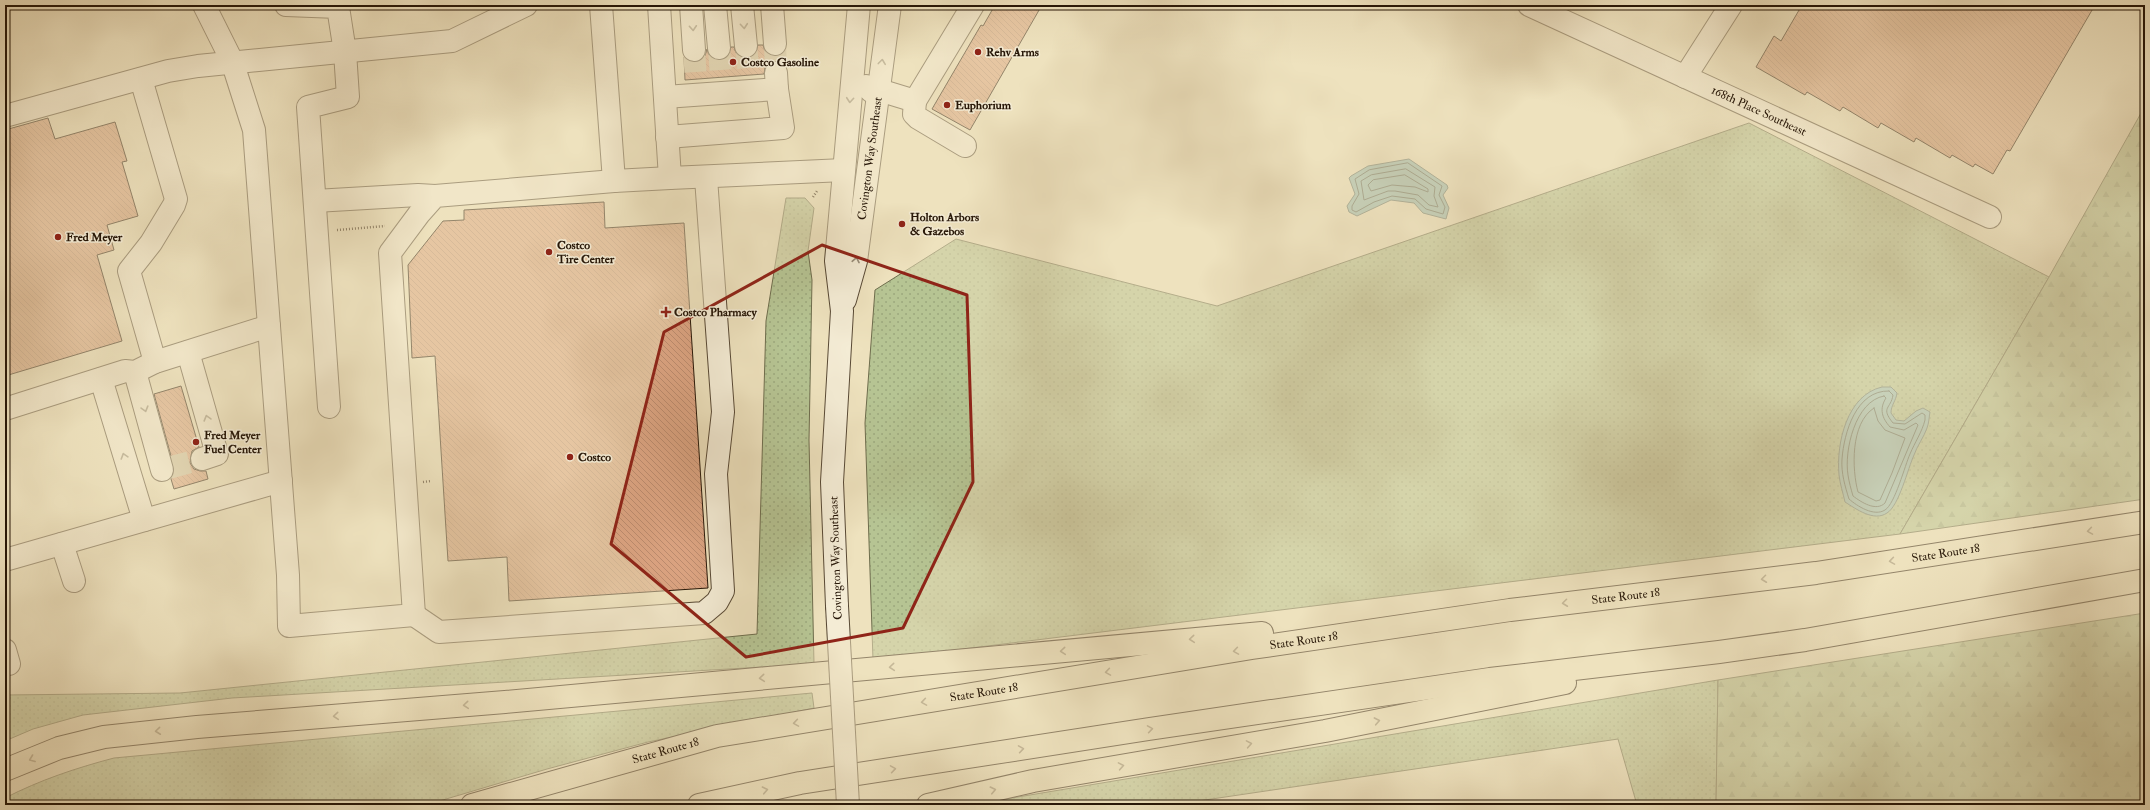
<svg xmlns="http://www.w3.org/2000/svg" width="2150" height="810" font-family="'IM FELL Double Pica',serif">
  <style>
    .grass { fill: url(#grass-dots); stroke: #6e6d4d }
    .forest { fill: url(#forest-firs); stroke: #6e6d4d }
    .water { fill: #99bdb4; stroke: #6b7a6f }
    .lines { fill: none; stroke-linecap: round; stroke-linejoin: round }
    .shore { stroke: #606a5e; stroke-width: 1 }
    .building { fill: url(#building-back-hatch); stroke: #261607 }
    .minor-tunnel { stroke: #d0c3a3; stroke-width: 22; stroke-dasharray: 22 11; stroke-linecap: butt }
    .minor-casing { stroke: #584935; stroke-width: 24 }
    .highway-casing { stroke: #261607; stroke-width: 24 }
    .path { stroke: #261607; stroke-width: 2.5; stroke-dasharray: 1 2; stroke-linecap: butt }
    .minor { stroke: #f4ecd5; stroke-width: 22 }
    .highway { stroke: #eee2be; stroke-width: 22 }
    .minor-bridge-casing { stroke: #584935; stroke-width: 24; stroke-linecap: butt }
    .minor-bridge { stroke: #f4ecd5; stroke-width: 22 }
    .oneway { stroke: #978c78 }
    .oneway2 { stroke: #94866c }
    .marked { fill: none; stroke: #8f2418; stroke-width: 3; stroke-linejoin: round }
    .poi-dot { fill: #8f2418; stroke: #f4ecd5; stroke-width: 1.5 }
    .labels { text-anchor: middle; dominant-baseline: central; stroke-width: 3; stroke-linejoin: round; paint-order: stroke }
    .poi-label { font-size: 12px; font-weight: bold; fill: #261607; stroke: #f4ecd5; text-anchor: start }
    .street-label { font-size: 12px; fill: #261607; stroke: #f4ecd5 }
  </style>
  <defs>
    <pattern id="grass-dots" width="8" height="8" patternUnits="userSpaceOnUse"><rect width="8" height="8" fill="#b6c493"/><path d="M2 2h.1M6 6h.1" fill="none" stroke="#9ca87d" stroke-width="1.8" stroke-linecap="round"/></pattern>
    <pattern id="forest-firs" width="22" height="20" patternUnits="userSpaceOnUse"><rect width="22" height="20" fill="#b6c493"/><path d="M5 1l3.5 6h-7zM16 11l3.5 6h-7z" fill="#9ca87d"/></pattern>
    <pattern id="building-back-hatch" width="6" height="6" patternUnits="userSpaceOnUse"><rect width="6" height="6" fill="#dca482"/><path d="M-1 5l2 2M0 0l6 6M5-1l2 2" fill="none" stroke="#bd8c6f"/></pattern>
  </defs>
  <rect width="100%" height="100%" fill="#eee2be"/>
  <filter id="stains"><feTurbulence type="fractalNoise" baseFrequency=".005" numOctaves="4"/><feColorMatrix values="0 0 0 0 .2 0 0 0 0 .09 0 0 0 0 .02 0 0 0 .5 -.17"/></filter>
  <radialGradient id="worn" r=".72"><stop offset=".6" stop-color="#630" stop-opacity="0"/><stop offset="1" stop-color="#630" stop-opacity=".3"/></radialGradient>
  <path class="grass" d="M1749,123l300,154 -149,257 -1027,126 -8,-237 10,-133 81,-51 261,67z
    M786,198h19l9,10 -6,43 4,29 -3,160 5,224 -582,34 -149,17 -50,14 -28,12v-46l175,-2 577,-59 9,-313z
    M1718,680l-2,125h-79l-19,-66 -447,66h-186l21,-6z
    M812,693l2,15 -166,34 -101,27 -121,36h-421v-7c35,-18 71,-30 109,-40z"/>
  <path class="forest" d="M2145,106v393l-245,35 149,-257z
    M2145,613v192h-429l2,-125z"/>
  <path class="water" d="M1409,159l38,26 1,3 -5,7 6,13 -3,11 -23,-6 -9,-10 -23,-3 -34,16 -8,-4 -2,-6 8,-12 -6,-16 2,-2 17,-10z
    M1882,387h9l6,6c-1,8 -6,12 -6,20l5,7 8,1 12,-10 7,-3 7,4c-1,5 -1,11 -3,16 -3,9 -10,18 -13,27 -6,13 -15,51 -27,58 -13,9 -31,-4 -42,-11 -2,-9 -5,-18 -6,-27 -3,-32 8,-80 43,-88z"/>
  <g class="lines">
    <path class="shore" d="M1408,163l34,23 -3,9 6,12 -2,7 -17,-5 -11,-10 -23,-3 -18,6 -18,10 -4,-2v-4l7,-12 -4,-15 14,-9z
      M1406,169l29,18 -1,9 4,11 -9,-2 -11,-10 -23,-4h-7l-24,9 -3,-19 10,-6z
      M1405,175l23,14v3l-13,-5 -23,-2 -21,6 -3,-6 5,-5z
      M1889,391l4,4c-2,14 -13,12 0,28l12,1 17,-11 3,2v5c-3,12 -10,22 -15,34 -5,11 -15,50 -25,56 -11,7 -28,-4 -36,-11 -4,-13 -8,-26 -7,-40 2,-26 14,-69 47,-68z
      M1884,396l2,2c-7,11 -4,20 4,29l14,3 12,-7 2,2 -33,78c-9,9 -24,-1 -32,-7 -2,-7 -4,-14 -5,-21 -4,-24 7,-74 36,-79z
      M1874,408l4,13 7,9 20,8 -13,35 -12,27 -4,1 -18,-9c-6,-22 -8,-69 16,-84z"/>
  </g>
  <path class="building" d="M995,5h47l-72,125 -38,-21 49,-84 2,1z
    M1802,5h293l-85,146 -3,-1 -14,24 -18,-10 -2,3 -21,-12 -2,3 -34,-20 -2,4 -33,-19 -3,5 -35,-21 -3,4 -33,-19 -2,3 -49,-28 18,-31 7,5z
    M758,45h5l2,6 5,4h11l1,7 -7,-1 -6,2 -4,5 -1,6 -79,6 -1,-23 5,4 6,1 10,-6 2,-7 2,6 4,4 8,1 6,-2 4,-11h3l2,6 4,4 8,1 6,-2z
    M48,118l7,21 60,-17 12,39 -5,1 16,54 -31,9 7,25 -17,5 25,86 -117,35v-246z
    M604,202l1,26 79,-5 24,365 -199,13 -2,-44 -59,4 -13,-205 -23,2 -4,-93 35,-44 21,-1v-10z
    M181,386l18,61 -7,4 -2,12 4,6 6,2h6l2,8 -34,10 -3,-10 3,-5v-7l-20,-73z"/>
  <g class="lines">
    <path class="minor-tunnel" d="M775,44l1,29
      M746,46l3,29
      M719,48l2,29
      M694,50l2,30
      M168,468l34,-9"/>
    <g class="minor-casing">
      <g id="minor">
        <path d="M204,5l28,56 22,69 34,445 1,51 125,-11 -24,-362 29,-39 16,-18 179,-15 56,-3"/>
        <path d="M286,5l52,2 7,45 3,45 -40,10 21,300"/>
        <path d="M601,5l13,176"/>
        <path d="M659,5l11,173 174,-8"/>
        <path d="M691,5l3,45"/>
        <path d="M715,5l4,43"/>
        <path d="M742,5l4,41"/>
        <path d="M772,5l3,39"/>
        <path id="s1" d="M1529,5l461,212"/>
        <path d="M1685,77l46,-72"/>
        <path d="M141,79l35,120 -2,6 -23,38 -22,28 26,91"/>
        <path d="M866,86l5,5 8,-1 36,11 -1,13 4,4 47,28"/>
        <path d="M665,97l112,-8 -1,-16"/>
        <path d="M915,101l58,-96"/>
        <path d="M5,116l163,-45 30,-5 254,-25 74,-36"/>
        <path d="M667,137l116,-9 -6,-39"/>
        <path d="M315,201l103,-6 17,1"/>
        <path id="s2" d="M845,300l11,-39 34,-256"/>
        <path d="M188,352l29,102 -15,5"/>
        <path d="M135,372l27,98"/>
        <path d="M101,379l43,141"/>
        <path d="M5,409l120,-38 10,1 20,-10 114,-36"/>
        <path d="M62,544l12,37"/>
        <path d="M5,560l276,-79"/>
        <path d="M837,606l-5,-124 10,-171 -6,-50 23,-256"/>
        <path d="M414,615l25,17 265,-19 13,-11 6,-11 -7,-117 7,-62 -17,-234"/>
        <path d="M5,650l4,14"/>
      </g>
    </g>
    <g class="highway-casing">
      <g id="highway">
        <path d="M5,770l54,-22 45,-11 93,-10 308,-25 757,-69"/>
        <path id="s3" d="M472,805l245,-69 535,-88 258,-38 306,-37 329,-51"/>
        <path d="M699,805l101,-22 349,-54 341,-50 229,-27 86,-12 340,-60"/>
        <path d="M928,805l105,-24 292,-50 240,-48"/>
      </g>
    </g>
    <path class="path" d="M813,197l4,-6
      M337,230l48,-4
      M423,482l8,-1"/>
    <use href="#minor" class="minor"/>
    <use href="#highway" class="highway"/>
    <g class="minor-bridge-casing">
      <path id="minor-bridge" d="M837,606l11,199"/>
    </g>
    <use href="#minor-bridge" class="minor-bridge"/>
  </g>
  <defs><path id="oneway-chevron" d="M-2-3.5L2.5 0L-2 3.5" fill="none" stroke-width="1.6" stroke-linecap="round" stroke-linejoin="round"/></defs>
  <g class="oneway">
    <use href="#oneway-chevron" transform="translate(744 26) rotate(85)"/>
    <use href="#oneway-chevron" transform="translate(693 28) rotate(86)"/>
    <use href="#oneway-chevron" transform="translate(882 62) rotate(-83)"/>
    <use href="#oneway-chevron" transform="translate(850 100) rotate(95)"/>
    <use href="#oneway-chevron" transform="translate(856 260) rotate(-79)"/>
    <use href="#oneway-chevron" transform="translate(145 409) rotate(74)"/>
    <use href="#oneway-chevron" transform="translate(207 418) rotate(-106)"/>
    <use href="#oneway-chevron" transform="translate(124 456) rotate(-107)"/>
  </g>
  <g class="oneway2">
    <use href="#oneway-chevron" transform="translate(2090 531) rotate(171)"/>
    <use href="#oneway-chevron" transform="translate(1892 561) rotate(171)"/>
    <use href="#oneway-chevron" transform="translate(1764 579) rotate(173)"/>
    <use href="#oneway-chevron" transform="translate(1565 603) rotate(173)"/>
    <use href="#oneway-chevron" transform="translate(1192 639) rotate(175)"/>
    <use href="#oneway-chevron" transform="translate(1063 651) rotate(175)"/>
    <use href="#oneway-chevron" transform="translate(1236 651) rotate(171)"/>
    <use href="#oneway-chevron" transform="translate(892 667) rotate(175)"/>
    <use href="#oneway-chevron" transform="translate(1108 672) rotate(171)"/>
    <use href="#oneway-chevron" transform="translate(762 678) rotate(175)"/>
    <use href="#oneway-chevron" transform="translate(924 702) rotate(171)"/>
    <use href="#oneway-chevron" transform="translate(466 705) rotate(175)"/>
    <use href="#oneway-chevron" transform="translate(336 716) rotate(175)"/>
    <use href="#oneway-chevron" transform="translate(1377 721) rotate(-11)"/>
    <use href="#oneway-chevron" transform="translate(796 723) rotate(171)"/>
    <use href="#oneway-chevron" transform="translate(1150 729) rotate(-9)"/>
    <use href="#oneway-chevron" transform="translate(158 731) rotate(174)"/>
    <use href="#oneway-chevron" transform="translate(1249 744) rotate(-10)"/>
    <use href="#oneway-chevron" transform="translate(1021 749) rotate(-9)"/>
    <use href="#oneway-chevron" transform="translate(32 759) rotate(159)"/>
    <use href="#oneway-chevron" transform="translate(1121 766) rotate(-10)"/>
    <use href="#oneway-chevron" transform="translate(893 769) rotate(-9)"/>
    <use href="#oneway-chevron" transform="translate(765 790) rotate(-12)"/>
    <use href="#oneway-chevron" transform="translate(993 790) rotate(-13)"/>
  </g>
  <path d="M0 0H2150V810H0ZM822,245l145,50 6,187 -70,146 -157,29 -135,-113 53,-212z" fill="#eee2be" fill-opacity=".55" fill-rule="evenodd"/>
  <path class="marked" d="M822,245l145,50 6,187 -70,146 -157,29 -135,-113 53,-212z"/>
  <g class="poi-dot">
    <circle cx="978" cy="52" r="4"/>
    <circle cx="733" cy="62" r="4"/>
    <circle cx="947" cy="105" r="4"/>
    <circle cx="902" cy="224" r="4"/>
    <circle cx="58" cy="237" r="4"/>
    <circle cx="549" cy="252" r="4"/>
    <path d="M664 306h4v4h4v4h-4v4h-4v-4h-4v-4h4z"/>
    <circle cx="196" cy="442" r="4"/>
    <circle cx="570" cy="457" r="4"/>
  </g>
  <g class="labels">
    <g class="poi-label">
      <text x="986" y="52">Rehv Arms</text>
      <text x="741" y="62">Costco Gasoline</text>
      <text x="955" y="105">Euphorium</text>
      <text x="910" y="217">Holton Arbors<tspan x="910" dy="14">&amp; Gazebos</tspan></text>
      <text x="66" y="237">Fred Meyer</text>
      <text x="557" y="245">Costco<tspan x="557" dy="14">Tire Center</tspan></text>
      <text x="674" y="312">Costco Pharmacy</text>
      <text x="204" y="435">Fred Meyer<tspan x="204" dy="14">Fuel Center</tspan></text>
      <text x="578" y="457">Costco</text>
    </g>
    <g class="street-label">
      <text stroke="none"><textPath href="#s1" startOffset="253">168th Place Southeast</textPath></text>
      <text stroke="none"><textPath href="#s2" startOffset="144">Covington Way Southeast</textPath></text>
      <text stroke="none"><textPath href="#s3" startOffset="1497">State Route 18</textPath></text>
      <text transform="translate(836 558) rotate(-92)">Covington Way Southeast</text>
      <text stroke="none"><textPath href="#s3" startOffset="1174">State Route 18</textPath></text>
      <text stroke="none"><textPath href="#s3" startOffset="849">State Route 18</textPath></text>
      <text stroke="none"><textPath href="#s3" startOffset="525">State Route 18</textPath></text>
      <text stroke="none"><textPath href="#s3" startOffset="201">State Route 18</textPath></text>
    </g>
  </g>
  <rect width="2150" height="810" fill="none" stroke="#eee2be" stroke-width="20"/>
  <rect x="6" y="6" width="2138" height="798" fill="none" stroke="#261607" stroke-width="2"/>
  <rect x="10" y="10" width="2130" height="790" fill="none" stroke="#261607"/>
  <rect width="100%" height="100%" filter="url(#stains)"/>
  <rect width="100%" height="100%" fill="url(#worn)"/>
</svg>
